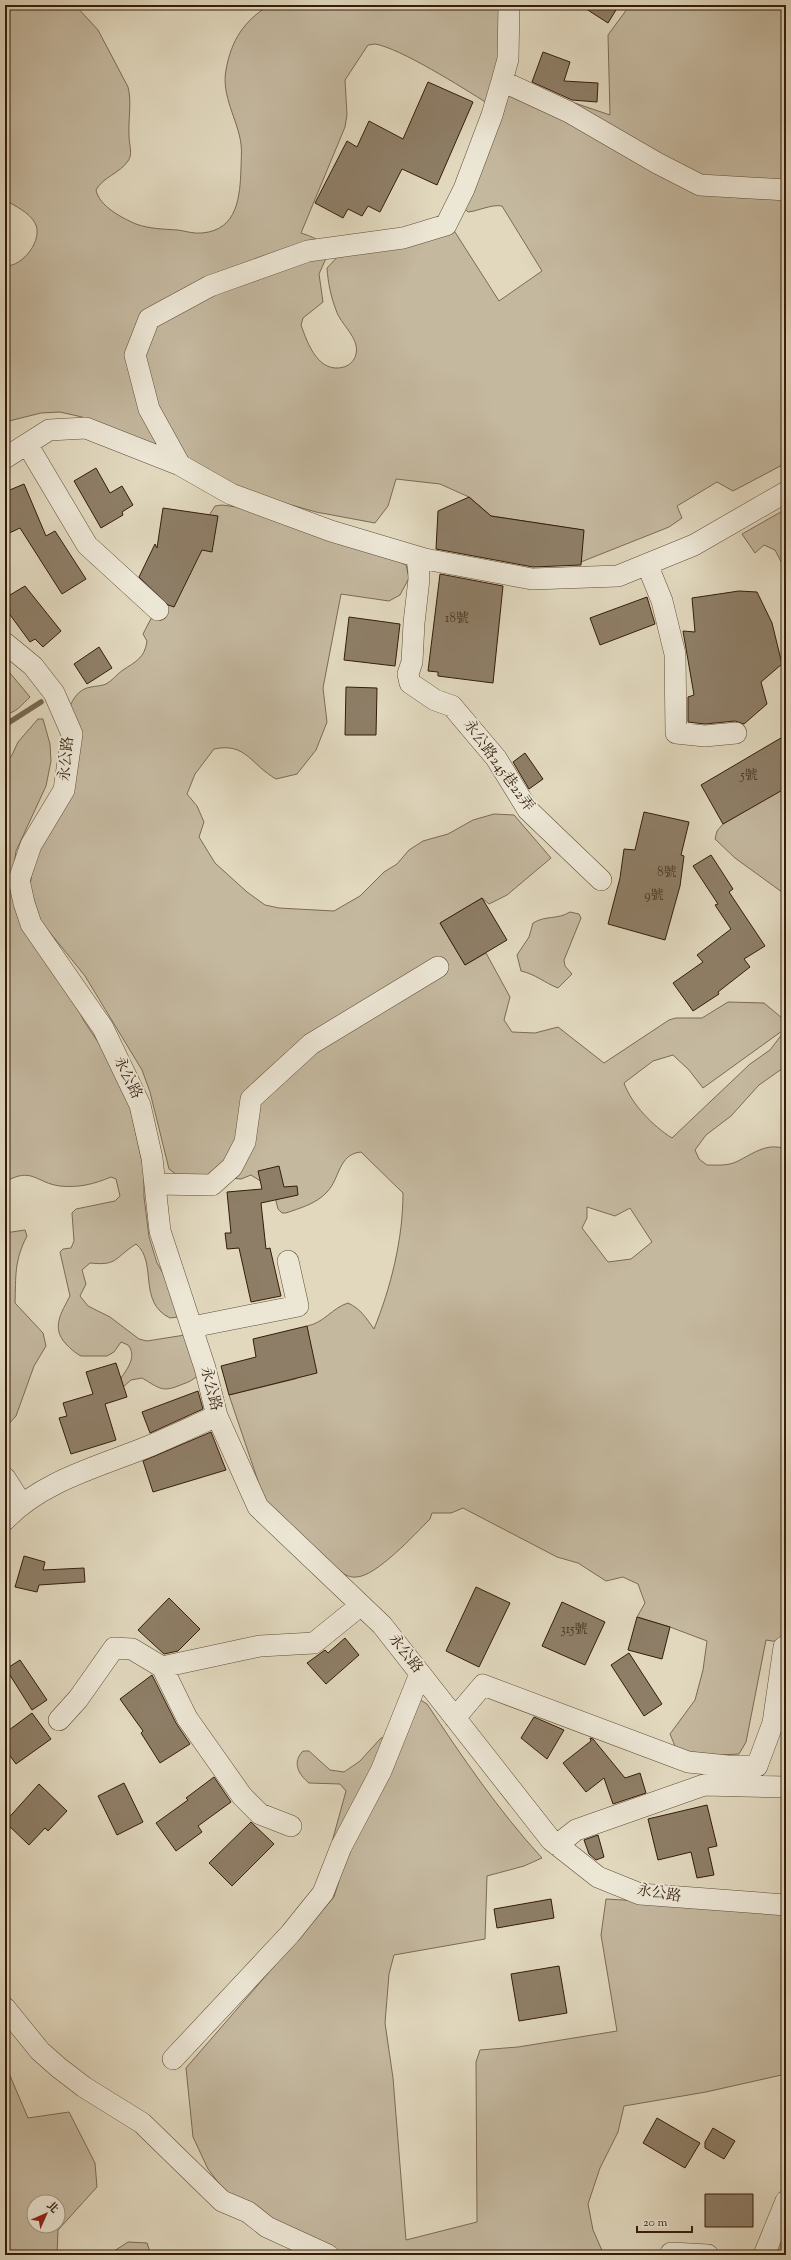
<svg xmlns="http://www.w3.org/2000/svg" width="791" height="2260" font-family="'Sorts Mill Goudy','Noto Serif TC',serif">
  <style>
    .green { fill: #c4b89f; stroke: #7c6a54; fill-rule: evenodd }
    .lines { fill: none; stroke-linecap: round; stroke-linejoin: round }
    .stream { stroke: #786750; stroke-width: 5.5 }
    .building { fill: #8e7e67; stroke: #341d09 }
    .minor-casing { stroke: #5f4c36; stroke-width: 22 }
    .minor { stroke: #ece6d5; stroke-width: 21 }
    .labels { text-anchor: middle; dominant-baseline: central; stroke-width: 4; stroke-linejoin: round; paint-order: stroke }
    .number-label { font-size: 13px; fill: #4a3520 }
    .street-label { font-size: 15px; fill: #341d09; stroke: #ece6d5 }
  </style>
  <rect width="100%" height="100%" fill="#e1d8be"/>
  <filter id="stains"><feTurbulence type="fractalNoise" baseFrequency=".005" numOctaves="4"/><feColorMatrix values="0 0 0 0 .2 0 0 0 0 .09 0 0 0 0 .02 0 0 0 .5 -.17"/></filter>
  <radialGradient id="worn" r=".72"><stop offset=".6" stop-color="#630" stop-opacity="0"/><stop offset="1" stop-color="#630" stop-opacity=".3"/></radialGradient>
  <path class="green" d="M5,5h70l23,25 30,57c4,15 0,33 1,49 0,8 4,19 -1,25 -8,12 -25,16 -32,29 3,16 26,28 40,34 14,5 27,5 42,6 7,1 16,4 24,3 36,-3 38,-37 39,-65 0,-7 1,-16 0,-24 -3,-24 -20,-48 -15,-74 5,-29 18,-50 44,-65h249l-9,76 100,34 -2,-80 22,-30h156v458l-53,28 -16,-9 -40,24 5,12 -13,9 -88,35 2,-32 -92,-14 -22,-19 -29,-13 -44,-5 -8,27 -13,17 -59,-11 -67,-19 -92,-44 -75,-32 -22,-5 -19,1 -36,9v-156c18,1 39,-27 30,-43 -6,-11 -20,-17 -30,-23zM375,44c25,4 88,44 112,59l-23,105 4,4c11,-1 23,-8 34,-6l40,65 -43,30 -53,-83 -104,34 -15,16c1,15 4,29 9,42 4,14 24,28 20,44 -1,6 -6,11 -12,13 -25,7 -36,-22 -43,-42l2,-7 20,-16 -4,-28 8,-18c-5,-16 -11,-18 -26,-23l44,-106 2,-12 -2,-35 23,-35z
    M222,505l15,2 163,55 6,3 3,13 -9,17 -11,6 -48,-7 -18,94 4,34 -11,28 -19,24 -21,5c-25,-14 -30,-37 -62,-30l-19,25 -8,20 10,12 7,16 -5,15 16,26 32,29 18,13 14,3 55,3 26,-15 24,-24 13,-8 12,-14 14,-9 25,-7 25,-14 21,-6 20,1 37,43 -44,37 -18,9 -7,-6 -42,25 25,42 21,-12 24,44 -6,23 8,12 23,1 23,-6 46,36 65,-43 7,-2h26l26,-16 36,1 18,15v13l-79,57 -14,-18 -16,-15 -20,6 -29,22c8,22 29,43 48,55l78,-74 20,-14 16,-21v37l-27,19 -28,31 -25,19 -11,15 4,9 8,6c9,0 20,1 29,-3 17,-8 30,-20 50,-13v494l-20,-3 -20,102 -7,12 -19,1 -43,-4 -7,-17 25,-34 8,-30 4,-29 -37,-14 -33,-10 8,-14 -7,-19 -15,-7 -17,4 -28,-18 -21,-6 -94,-49 -12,5h-19l-2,6c-14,14 -54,58 -74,58 -6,1 -12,-3 -17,-6l-72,-69 -8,-18 -30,-89 66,-16 4,-2 8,-51c17,-3 25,-18 41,-23 13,6 18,15 26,26 17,-42 29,-90 29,-136l-42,-41c-23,2 -21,27 -34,40 -11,12 -27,16 -41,21h-4l-4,-4 -5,-20 -22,-14 -10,4 -30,-3 -30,2 -12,-9 -19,-77 -8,-22 -57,-94 -46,-57 -9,-34 6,-36 31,-57v-78c4,-12 10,-25 24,-27 4,-1 11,-1 15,-3 6,-3 11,-10 17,-14 12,-8 22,-12 24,-29l-4,-7 39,-75 33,-53zM587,1207l28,9 15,-8 22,34 -21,17 -23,3 -26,-34 5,-10z
    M786,509v62l-11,-21 -11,-5 -9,8 -13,-19z
    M5,667l25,30c-7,6 -15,18 -25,16z
    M38,719h5l7,25 1,17 -5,25 -30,65 -4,28 72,142 26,39 20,46 14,65v26l5,40 8,26 7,12 14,42 -8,1c-33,-16 -12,-56 -34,-74 -22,14 -18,22 -46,19l-8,7 4,14 -6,12 8,10 22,11 29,22 8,2 38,-6 12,41c-4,4 -8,6 -14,8 -21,9 -22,5 -41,-6l-11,2 -8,7 -2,-9c7,-10 16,-22 7,-33l-7,-3 -7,10 -7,4h-26c-6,-3 -10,-7 -15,-12 -15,-16 -5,-31 4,-48l-10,-44 3,-3 8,-1 3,-7 -2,-28 4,-4 39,-8 5,-5 -4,-17 -5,-2c-17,7 -32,11 -51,9 -24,-3 -28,-20 -55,-4v-418l7,-9 6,-13z
    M786,787v108l-51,-37 -20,-19 2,-8 6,-7z
    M570,912l9,2 2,4 -17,42 1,6 7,8 -14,14c-13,-5 -23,-14 -37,-17l-4,-16 12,-18 4,-14c13,-8 24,-3 37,-11z
    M25,1230l2,6c-13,25 -11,40 -12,67l28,30 3,13 -12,20 -18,50 -11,12v-195z
    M419,1699l8,5c36,54 71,106 115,154l-18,8 -37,10 -2,63 -91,16 -5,19 -4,49 8,55 13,162 71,-18 -1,-160 4,-12 38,-3 99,-16 -16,-96 5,-36 180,11v164l-80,18 -82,14 -6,26 -18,36 -12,36 5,26 11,25h-235l-2,-3 -9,3h-20l-24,-8 -90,-57 -16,-21 -15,-32 -7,-69 148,-171 5,-16 -12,-21 19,-69 -6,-7 -31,-1c-11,-9 -17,-21 -6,-32h6l21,19 14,2 16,-11 21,-23 20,-4z
    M5,2071h3l20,47 41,-6 26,51 2,24 -39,43 -1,25h-52zM34,2202h24v24h-24z
    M779,2240l7,4v11h-13z
    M128,2242l19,1 4,12h-43z"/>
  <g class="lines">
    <path class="stream" d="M5,725l36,-23"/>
  </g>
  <path class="building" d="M580,5h39l-11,18z
    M543,52l27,10 -6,19 34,2 -1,19 -25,-2 -40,-18z
    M428,82l45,20 -36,83 -35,-16 -22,43 -12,-6 -6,10 -14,-7 -5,9 -28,-15 32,-62 10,6 12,-26 34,18z
    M96,468l14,25 12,-7 11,19 -11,7 1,3 -22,13 -27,-47z
    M24,484l22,52 9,-5 31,48 -24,15 -42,-66 -15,7v-43z
    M469,497l22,19 93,14 -3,35 -48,2 -97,-18 2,-38z
    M163,508l55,8 -6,36 -10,-2 -28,57 -6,-2 -29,-28 16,-33 2,4z
    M440,574l63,12 -10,97 -55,-7v-4l-10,-1z
    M25,586l36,45 -18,16 -8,-8 -5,3 -25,-34v-10z
    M739,591l18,1 15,31 10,41 -21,18 6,22 -23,20 -9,-3 -30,3 -17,-2v-25l6,-2 -11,-64 12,1 -3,-34z
    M647,597l8,27 -55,21 -10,-27z
    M349,617l51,7 -5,42 -51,-6z
    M99,647l13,21 -25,16 -13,-20z
    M346,687l31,1 -1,47h-31z
    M786,735v53l-63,36 -22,-39z
    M525,753l18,26 -14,10 -16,-27z
    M644,812l45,10 -8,33 3,1 -4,30 -15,54 -57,-16 12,-46 4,-29 11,1z
    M711,855l22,34 -4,3 36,54 -21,13 6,8 -32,25 1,2 -26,17 -20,-28 30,-21 -6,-7 34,-26 -16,-24 3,-1 -25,-38z
    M482,898l25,42 -42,25 -25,-42z
    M279,1166l5,21 13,-1 1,9 -37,8 5,46 4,-1 11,48 -30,6 -12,-54 -12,1 -2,-16h6l-4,-41 35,-3 -4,-18z
    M307,1326l10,47 -88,22 -8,-29 35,-9 -3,-18z
    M116,1363l11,34 -22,7 11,36 -45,14 -12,-36 8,-2 -4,-13 30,-9 -7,-22z
    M198,1391l5,18 -53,24 -8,-21z
    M211,1432l15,38 -73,22 -10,-31z
    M24,1556l21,6 -2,8 41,-2 1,14 -46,3 -2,7 -22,-5z
    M476,1587l34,16 -31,64 -33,-16z
    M169,1598l31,31 -22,22 -14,3 -26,-24z
    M562,1602l43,20 -20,43 -43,-19z
    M637,1617l33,10 -8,32 -34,-9z
    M345,1638l14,17 -33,29 -19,-21 18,-13 3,3z
    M629,1653l33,51 -18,12 -33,-51z
    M20,1660l27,40 -15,10 -26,-41z
    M152,1675l24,48 14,21 -30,19 -19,-30 2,-2 -23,-32z
    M32,1713l19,26 -35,25 -11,-15v-16z
    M534,1717l30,13 -17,29 -26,-21z
    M590,1738l3,1 32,39 15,-5 6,20 -33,11 -9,-26 -18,14 -23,-29 28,-22z
    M214,1777l17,25 -33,24 4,6 -26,19 -20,-28 32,-23 -2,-2z
    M124,1783l19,39 -26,13 -19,-39z
    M39,1784l28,27 -19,20 -3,-3 -16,17 -24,-23z
    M707,1805l10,41 -9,2 6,27 -17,3 -6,-26 -33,8 -10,-41z
    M251,1822l23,22 -42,42 -23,-23z
    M598,1835l6,22 -8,3 -7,-6 -5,-14z
    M551,1899l3,19 -57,10 -3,-19z
    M559,1966l8,47 -48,8 -8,-47z
    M657,2118l43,25 -15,25 -42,-25z
    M713,2128l22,13 -11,18 -19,-11v-6z
    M705,2194h48v33h-48z"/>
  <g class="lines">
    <g class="minor-casing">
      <path id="minor" d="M502,81l67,31 88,51 43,22 86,5
        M27,444l60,101 71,65
        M5,458l44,-28 37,-2 94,37 51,29 100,37 94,28 107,20 86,-3 76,-31 92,-53
        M180,465l-31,-56 -14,-54 14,-36 61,-33 98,-35 95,-13 43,-13 18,-36 28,-74 10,-34 6,-22 1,-54
        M418,557l1,22 -5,44 -2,39 -4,12 2,9 25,17 17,6 44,52 32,52 73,70
        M647,564l15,37 13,53 1,79 29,3 31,-3
        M5,643l28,23 21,27 18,41 -8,56 -33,55 -12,35 5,23 7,21 72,104 37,77 12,53 8,73 45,137 12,48 41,91 124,118 169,215 47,37 42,17 146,11
        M155,1184l57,1 20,-18 13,-25 6,-43 60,-55 127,-77
        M192,1327l106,-21 -10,-45
        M5,1478l16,25
        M5,1520c37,-39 93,-53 142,-73 24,-10 47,-21 70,-31
        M455,1718l28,-33 205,77 40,4h29l16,-43 11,-76
        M59,1720l19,-21 36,-51 18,1 30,18
        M291,1826l-31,-12 -18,-18 -55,-78 -25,-51 98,-21 54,-3 47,-38
        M557,1845l19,-15 128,-45 82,2
        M5,2008l35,43 18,16 26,20 58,36 80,78 26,11 19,15 61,28
        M173,2059l117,-125 33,-41 18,-46 40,-76 39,-97
        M671,2253l37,2
        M764,2255l22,-54"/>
    </g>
    <use href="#minor" class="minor"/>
  </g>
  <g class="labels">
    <g class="number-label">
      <text x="457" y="619">18號</text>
      <text x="749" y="776">5號</text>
      <text x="667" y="873">8號</text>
      <text x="654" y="896">9號</text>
      <text x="574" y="1630">315號</text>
    </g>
    <g class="street-label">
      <text transform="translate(67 759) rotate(-85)">永公路</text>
      <text transform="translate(498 766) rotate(54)">永公路245巷22弄</text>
      <text transform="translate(127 1078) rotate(64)">永公路</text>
      <text transform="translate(210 1389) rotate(76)">永公路</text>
      <text transform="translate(405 1654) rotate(52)">永公路</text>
      <text transform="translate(659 1894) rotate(9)">永公路</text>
    </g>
  </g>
  <rect width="791" height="2260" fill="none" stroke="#e1d8be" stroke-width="20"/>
  <rect x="6" y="6" width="779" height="2248" fill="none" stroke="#341d09" stroke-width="2"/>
  <rect x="10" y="10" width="771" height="2240" fill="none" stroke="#341d09"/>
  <g transform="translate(46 2214) rotate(45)"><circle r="19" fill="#ece6d5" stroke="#a29683"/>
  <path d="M0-3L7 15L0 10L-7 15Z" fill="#8f2418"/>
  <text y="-6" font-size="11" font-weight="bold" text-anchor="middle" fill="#341d09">北</text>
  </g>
  <path d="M637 2226v6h55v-6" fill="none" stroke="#341d09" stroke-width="2"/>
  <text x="643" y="2226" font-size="12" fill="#341d09" stroke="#ece6d5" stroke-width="3" paint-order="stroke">20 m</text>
  <rect width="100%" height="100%" filter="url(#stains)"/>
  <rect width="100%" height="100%" fill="url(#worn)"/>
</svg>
